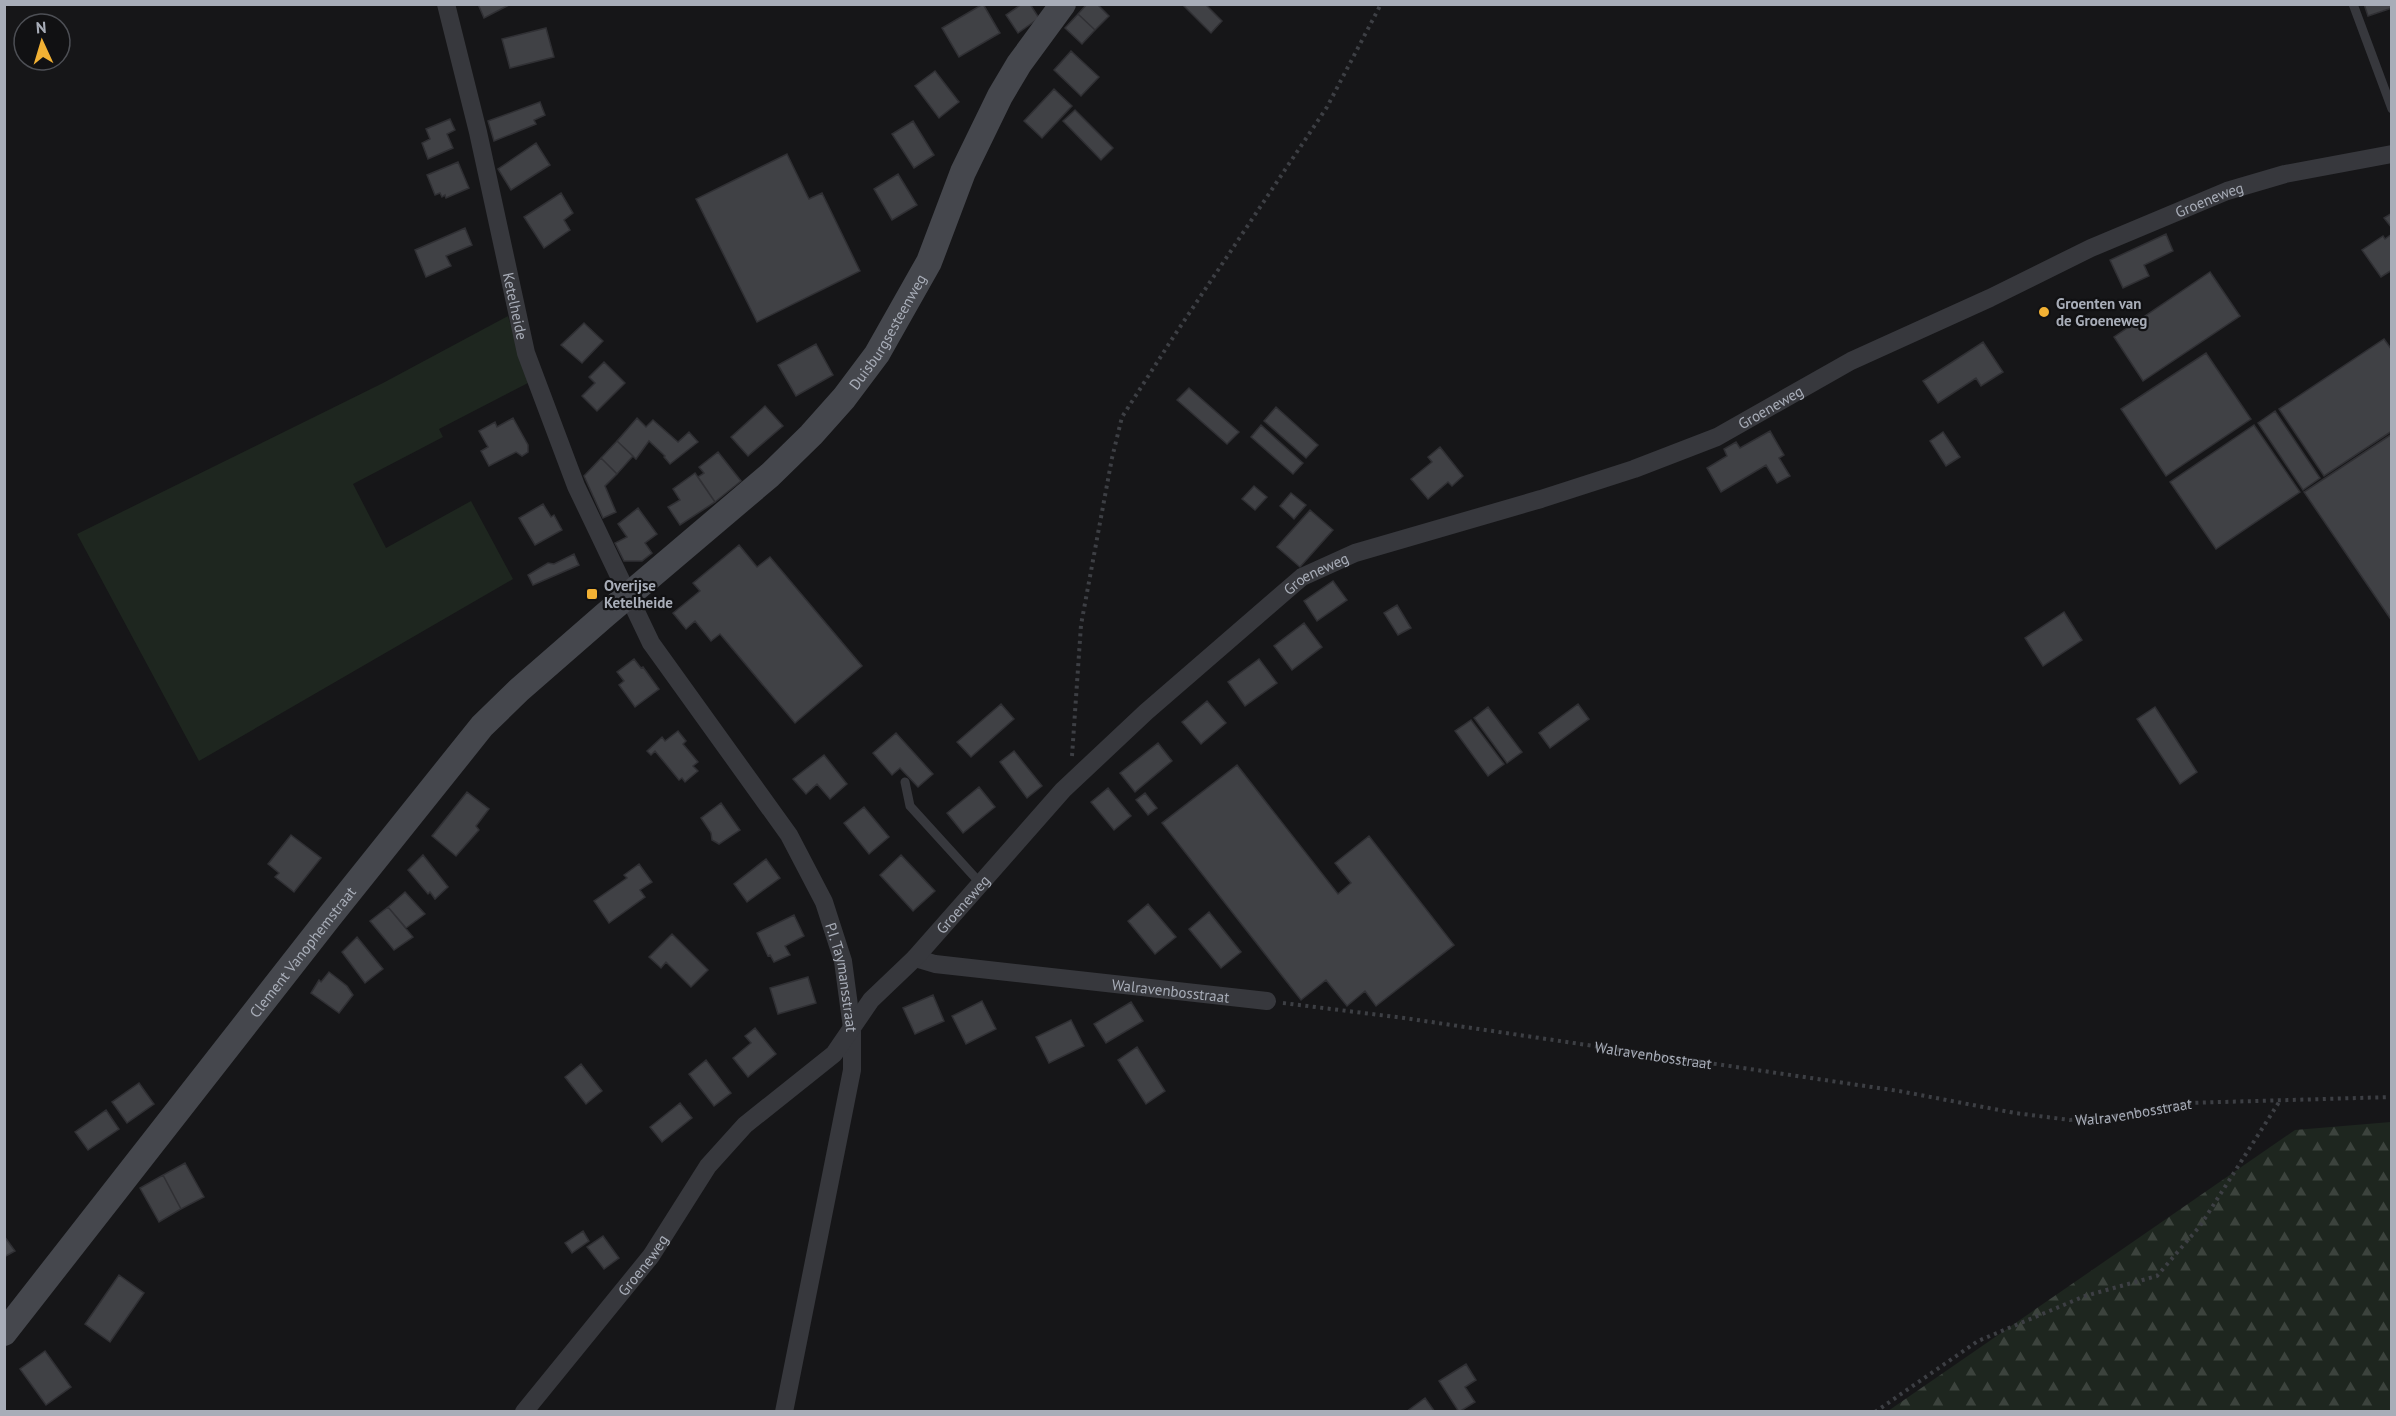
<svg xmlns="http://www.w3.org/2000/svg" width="2396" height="1416" font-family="'PT Sans',sans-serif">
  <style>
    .green { fill: #1e261f }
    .forest { fill: url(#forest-firs) }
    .building { fill: #404145; stroke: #303034; stroke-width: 1.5 }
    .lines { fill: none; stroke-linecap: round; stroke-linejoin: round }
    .path { stroke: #3d3f44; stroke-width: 4; stroke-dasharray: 3 4.5; stroke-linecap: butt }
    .lane { stroke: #37383d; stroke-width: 9 }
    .street { stroke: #37383d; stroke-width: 18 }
    .secondary { stroke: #45474d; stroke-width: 26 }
    .poi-dot { fill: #f2b134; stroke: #111113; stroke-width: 2 }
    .labels { text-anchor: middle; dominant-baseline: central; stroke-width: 4.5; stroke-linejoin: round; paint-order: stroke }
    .street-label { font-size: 15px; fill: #a8adb8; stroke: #111113 }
    .poi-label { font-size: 15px; font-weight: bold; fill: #a8adb8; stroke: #111113; text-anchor: start }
  </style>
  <defs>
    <pattern id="forest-firs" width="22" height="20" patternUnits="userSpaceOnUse" patternTransform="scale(1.5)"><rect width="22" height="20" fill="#1e261f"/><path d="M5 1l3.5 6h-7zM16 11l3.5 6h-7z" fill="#3c433d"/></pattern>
  </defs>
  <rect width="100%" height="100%" fill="#161618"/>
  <path class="green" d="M508,316l20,67 -89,46 4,8 -90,47 33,64 85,-47 42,78 -314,182 -122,-227 306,-151z"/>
  <path class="forest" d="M2391,1122v289h-503l407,-281z"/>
  <path class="building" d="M478,4h31v1l-25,13z
    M983,4l17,29 -41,24 -17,-29z
    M1022,4h8l9,14 -21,15 -12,-18z
    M1087,4h10l12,12 -14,14 -17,-16z
    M1182,4h23l17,17 -11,12z
    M2364,4h28v4l-24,8z
    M1078,14l17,16 -13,14 -17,-16z
    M546,28l8,29 -44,11 -8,-29z
    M1071,51l28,26 -18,19 -27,-26z
    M935,71l24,31 -20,16 -24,-32z
    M1054,89l18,17 -30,32 -18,-17z
    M540,102l5,13 -11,5 2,4 -42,17 -6,-20z
    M1075,110l38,38 -12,12 -38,-39z
    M450,119l5,11 -8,4 6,14 -25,11 -6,-16 8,-4 -4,-10z
    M913,121l21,34 -20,13 -22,-34z
    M536,143l14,22 -39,25 -13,-21z
    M787,154l22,45 13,-6 38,78 -103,51 -61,-123z
    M458,162l11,26 -23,10 -1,-3 -3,2 -2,-4 -5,2 -8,-20z
    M898,174l19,31 -25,15 -18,-31z
    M561,193l12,20 -9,7 6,10 -26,18 -20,-31z
    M2392,213v15l-8,-10z
    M465,228l7,17 -26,11 5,10 -25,11 -11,-27z
    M2166,234l7,17 -29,14 5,11 -26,12 -13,-28z
    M2392,234v36l-11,7 -19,-27 21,-14 2,3z
    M2210,272l30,44 -97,65 -29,-44z
    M584,323l19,18 -21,22 -21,-18z
    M2384,339l8,11v81l-68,45 -45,-67z
    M1983,342l20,30 -22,14 -5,-8 -38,25 -15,-22z
    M816,344l17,31 -37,21 -18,-31z
    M2206,353l45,66 -85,57 -45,-67z
    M604,362l21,21 -28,28 -15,-15 13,-13 -6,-6z
    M1189,388l50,44 -12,12 -50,-44z
    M765,406l18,20 -35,30 -17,-19z
    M1276,407l42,38 -12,13 -42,-37z
    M2275,411l45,67 -17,12 -45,-67z
    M513,418l15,27v7l-6,4 -6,-4 -27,14 -8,-15 7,-4 -9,-16 16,-9 2,5z
    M637,418l9,9 7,-7 25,22 11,-10 9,10 -28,22 -6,-7 1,-1 -16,-15 -13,18 -19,-18z
    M1261,425l42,38 -10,11 -42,-37z
    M2254,425l46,67 -84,57 -46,-67z
    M1770,431l14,24 -5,3 11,18 -13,7 -11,-18 -45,27 -14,-24 20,-12 -3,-7 12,-7 4,6z
    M1943,432l17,25 -14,9 -16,-25z
    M2392,434v187l-88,-129z
    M617,441l16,15 -16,18 -16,-16z
    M1440,447l23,29 -11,10 -4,-4 -20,17 -17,-20 21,-17 -4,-5z
    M718,452l23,29 -26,21 -17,-25 6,-4 -5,-6z
    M601,458l16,16 -12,12 11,26 -13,6 -19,-42z
    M695,473l20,29 -35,23 -12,-18 12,-7 -7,-11z
    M1254,486l13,11 -12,13 -13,-11z
    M1291,493l15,12 -12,14 -14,-13z
    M543,504l8,13 3,-2 8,15 -27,15 -16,-27z
    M638,508l19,26 -12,9 7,10 -10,8h-18l-9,-18 12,-6 -9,-13z
    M1310,510l23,20 -33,37 -23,-20z
    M739,545l18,22 13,-10 92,109 -67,57 -75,-89 -9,7 -16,-20 -9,8 -13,-16 27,-22 -7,-8z
    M574,554l5,11 -46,20 -5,-10 20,-12 6,1z
    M1333,581l14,19 -30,21 -13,-20z
    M1397,605l14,23 -13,7 -14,-22z
    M2064,612l18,28 -39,26 -18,-28z
    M1304,623l18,24 -30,23 -18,-24z
    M634,659l7,9 2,-1 16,22 -24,18 -16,-22 5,-4 -7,-9z
    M1259,659l18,24 -32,23 -17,-24z
    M1207,701l19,22 -25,21 -19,-22z
    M1001,704l13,15 -43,38 -14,-15z
    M1578,704l11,15 -39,29 -11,-15z
    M1488,707l34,45 -15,11 -33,-45z
    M2155,707l42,65 -17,12 -43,-65z
    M1471,720l33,44 -16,12 -33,-45z
    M678,731l8,10 -3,3 15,18 -5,4 5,5 -13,11 -3,-4 -3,2 -24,-29 -4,4 -4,-4 15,-14 3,4z
    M896,733l37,41 -15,13 -18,-19 -8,7 -19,-22z
    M1158,743l14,18 -37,31 -15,-19z
    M1014,751l28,35 -15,12 -27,-36z
    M824,755l23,29 -17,15 -13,-15 -11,10 -13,-15z
    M1237,765l101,129 13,-11 -16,-20 34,-27 85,109 -78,61 -11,-15 -18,15 -21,-26 -25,20 -139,-177z
    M979,787l16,20 -32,26 -16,-20z
    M1108,788l23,28 -17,14 -23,-28z
    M467,792l22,17 -13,17 3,4 -23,26 -24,-20z
    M1145,793l12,15 -9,7 -12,-15z
    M721,803l19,27 -21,14 -7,-4 -1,-7 -10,-15z
    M864,807l25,30 -20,17 -25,-31z
    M291,835l30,23 -27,34 -19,-15 4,-4 -11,-9z
    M423,855l25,32 -13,12 -5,-7 -2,2 -20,-24z
    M901,855l34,36 -22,20 -33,-36z
    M766,859l14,19 -33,24 -13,-18z
    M639,864l13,18 -12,8 5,7 -36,26 -15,-22 33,-23 -3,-3z
    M405,892l20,22 -19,14 -18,-21z
    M1148,904l28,33 -21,17 -27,-33z
    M388,907l25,30 -19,13 -24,-29z
    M1209,912l32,40 -20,16 -32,-39z
    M794,915l10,21 -19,10 5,9 -16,7 -4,-7 -2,1 -11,-23z
    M672,934l36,36 -17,17 -25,-25 -5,6 -12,-11z
    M357,937l26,32 -18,14 -23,-31z
    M329,972l18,14 6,9 -14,18 -28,-20 8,-13 2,2z
    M808,977l8,26 -38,11 -8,-26z
    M933,995l11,26 -29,13 -12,-26z
    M982,1001l14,28 -30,15 -14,-28z
    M1131,1002l12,19 -37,22 -12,-19z
    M1071,1020l13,26 -35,17 -13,-26z
    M755,1028l21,26 -28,23 -15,-19 18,-15 -6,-7z
    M1137,1047l28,44 -19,13 -28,-44z
    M706,1060l25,33 -17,13 -25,-32z
    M581,1064l21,27 -16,13 -21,-27z
    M139,1083l15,21 -27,19 -15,-21z
    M680,1103l12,15 -30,24 -12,-15z
    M106,1110l13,19 -31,21 -13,-18z
    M185,1163l19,34 -23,12 -18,-34z
    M163,1175l18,34 -22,13 -19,-34z
    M583,1231l6,10 -17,12 -7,-10z
    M4,1236l11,15 -11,6z
    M603,1236l16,22 -15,11 -17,-22z
    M119,1275l25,18 -34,49 -25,-18z
    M45,1351l26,36 -25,18 -26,-36z
    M1466,1364l10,16 -11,7 10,15 -16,10 -20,-31z
    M1425,1398l10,14h-29z"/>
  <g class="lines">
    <g class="path">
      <path d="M1072,756l9,-131 31,-167 10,-41 52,-81 153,-229 54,-103"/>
      <path id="s1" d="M1283,1003l121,15 495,73 116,22 55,7 38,-3 80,-14 204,-6"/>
      <path d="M1875,1412l103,-71 107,-45 72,-20 43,-50 81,-127"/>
    </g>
    <path class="lane" d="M2353,4l39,105
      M905,782l5,24 71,78"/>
    <g class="street">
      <path id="s2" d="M446,4l32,128 48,221 50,133 75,157 138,192 35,67 19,59 9,67v42l-68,342"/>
      <path id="s3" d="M915,958l20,6 332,37"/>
      <path id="s4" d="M524,1412l127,-156 57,-90 37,-41 89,-71 37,-54 44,-42 148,-168 83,-78 156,-135 53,-24 186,-54 93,-30 83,-32 134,-76 139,-63 101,-50 136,-57 58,-17 107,-20"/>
    </g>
    <path class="secondary" id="s5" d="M4,1333l326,-417 152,-190 37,-36 86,-75 165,-140 41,-40 33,-37 33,-44 52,-92 34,-90 37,-76 19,-32 44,-60"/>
  </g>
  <g class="poi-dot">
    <circle cx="2044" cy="312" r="6"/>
    <rect x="586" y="588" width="12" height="12" rx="3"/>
  </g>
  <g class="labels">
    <g class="street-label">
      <text stroke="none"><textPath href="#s4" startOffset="2133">Groeneweg</textPath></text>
      <text stroke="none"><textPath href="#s2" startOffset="310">Ketelheide</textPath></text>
      <text stroke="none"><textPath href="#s5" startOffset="1341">Duisburgsesteenweg</textPath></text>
      <text stroke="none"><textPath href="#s4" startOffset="1647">Groeneweg</textPath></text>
      <text stroke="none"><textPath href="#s4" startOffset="1161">Groeneweg</textPath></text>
      <text stroke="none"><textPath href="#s4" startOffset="675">Groeneweg</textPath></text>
      <text stroke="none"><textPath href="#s5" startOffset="484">Clement Vanophemstraat</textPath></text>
      <text stroke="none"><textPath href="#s2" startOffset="1064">P.I. Taymansstraat</textPath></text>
      <text stroke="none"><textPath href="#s3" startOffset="258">Walravenbosstraat</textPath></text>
      <text stroke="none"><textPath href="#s1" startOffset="374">Walravenbosstraat</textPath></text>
      <text stroke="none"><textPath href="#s1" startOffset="860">Walravenbosstraat</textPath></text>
      <text stroke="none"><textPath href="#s4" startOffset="189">Groeneweg</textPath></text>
    </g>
    <g class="poi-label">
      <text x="2056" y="303">Groenten van<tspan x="2056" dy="17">de Groeneweg</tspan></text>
      <text x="604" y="585">Overijse<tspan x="604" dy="17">Ketelheide</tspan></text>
    </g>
  </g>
  <rect width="2396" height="1416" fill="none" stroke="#a8adb8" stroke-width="12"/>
  <g transform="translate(42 42) rotate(356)"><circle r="28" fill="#111113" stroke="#4d4f55" stroke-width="1.5"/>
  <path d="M0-4.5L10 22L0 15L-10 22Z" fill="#f2b134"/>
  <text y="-9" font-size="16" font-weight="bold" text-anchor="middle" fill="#a8adb8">N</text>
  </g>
</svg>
